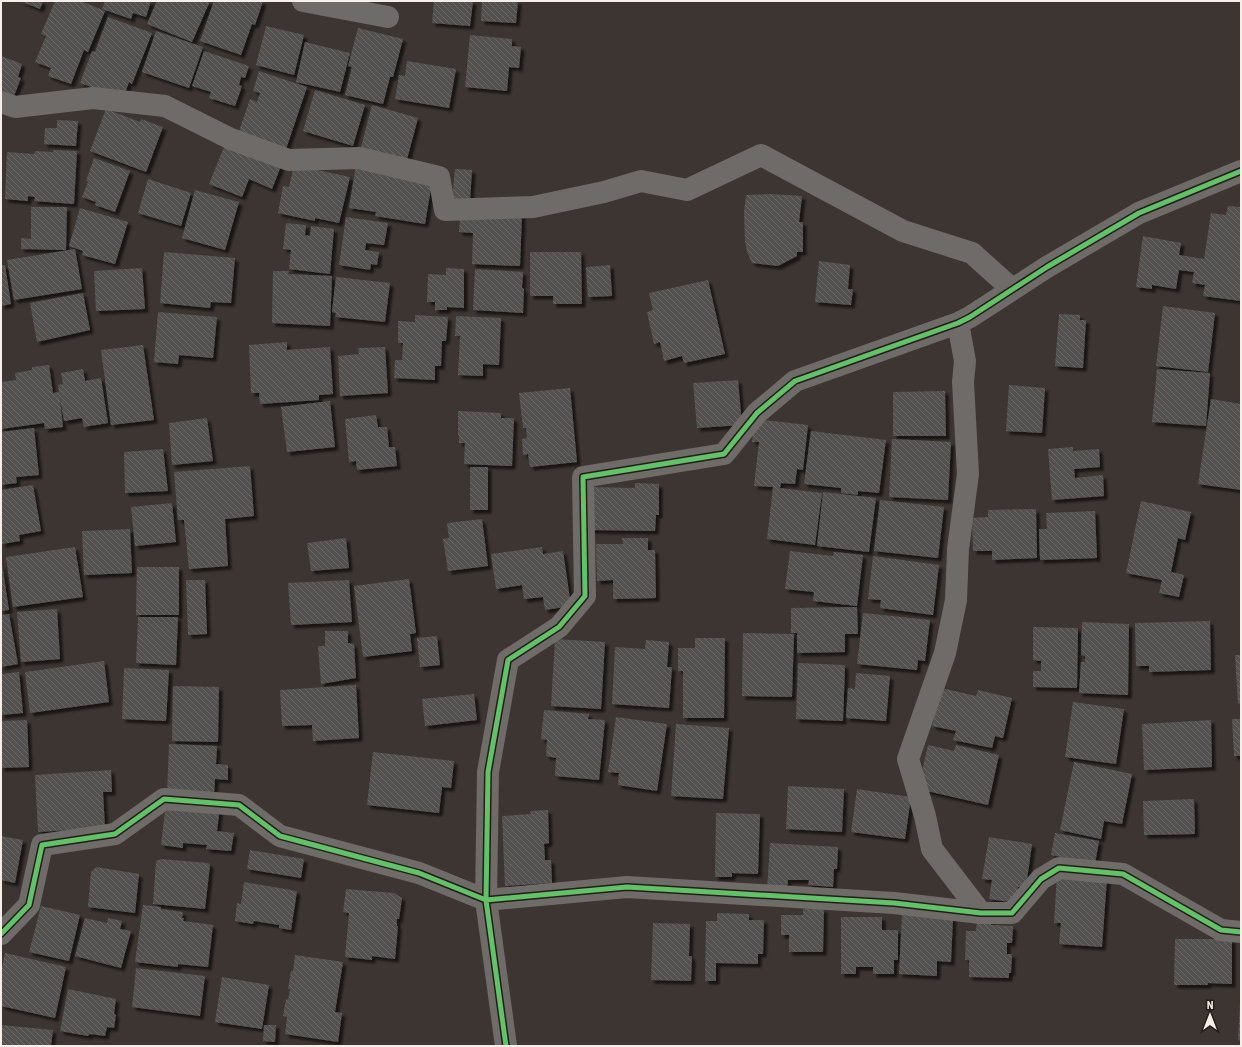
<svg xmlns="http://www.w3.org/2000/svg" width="1242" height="1047" font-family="'Roboto Condensed',sans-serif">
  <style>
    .building { fill: url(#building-back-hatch); filter: url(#shadow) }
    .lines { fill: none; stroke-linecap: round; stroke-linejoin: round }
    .street { stroke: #6f6b69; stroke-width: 22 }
    .cycleway-casing { stroke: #241d1a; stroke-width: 8 }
    .cycleway { stroke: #61c268; stroke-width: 5 }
  </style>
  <defs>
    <pattern id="building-back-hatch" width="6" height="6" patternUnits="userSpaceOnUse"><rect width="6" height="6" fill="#525150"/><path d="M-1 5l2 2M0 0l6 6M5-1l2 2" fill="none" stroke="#6c6a69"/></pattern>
    <filter id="shadow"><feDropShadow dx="3.5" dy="3.5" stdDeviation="1" flood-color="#0009"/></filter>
  </defs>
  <rect width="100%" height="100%" fill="#3d3531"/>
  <path class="building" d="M20,1h23l-3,8z
    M55,1h26l24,10 -17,41 -4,-2 -13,34 -23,-8 3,-8 -16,-6 11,-26 -5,-2z
    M105,1h46l-5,16 -13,-4 -2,6 -29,-10z
    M157,1h53l-18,41 -45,-18z
    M214,1h49l-8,24 -3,-1 -11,31 -41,-14z
    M434,1h39l-3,25 -38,-3z
    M482,1h36l-2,22 -35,-2z
    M108,17l44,16 -20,51 -3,-2 -5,14 -22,-5 -22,-8 12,-32 3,1z
    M266,26l38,9 -10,40 -38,-10z
    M358,28l45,11 -10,38h-3l-7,27 -38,-9 7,-28 -4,-1z
    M156,31l47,16 -14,41 -47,-16z
    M470,35l42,4v7l9,1 -2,21 -10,-1 -2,24 -42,-4z
    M305,42l45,11 -10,39 -44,-10z
    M204,51l45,15 -4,12 -4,-1 -2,8 3,1 -7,20 -26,-8 2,-6 -19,-6z
    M1,56l21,8 -4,13 3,1 -9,23 -11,-4z
    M407,61l49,8 -7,39 -54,-9 4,-24 6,1z
    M259,71l48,16 -22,65 -48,-15 13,-38 7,3 3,-9 -7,-2z
    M315,90l50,15 -12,41 -50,-15z
    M372,105l46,13 -13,49 -46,-12z
    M106,109l34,13 1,-3 22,8 -17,45 -56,-21z
    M57,120l21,1 -2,25 -32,-2 1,-16h12z
    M226,142l55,24 -9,23 -23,-10 -7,18 -33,-13z
    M53,150l24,1 -3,53 -40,-3 1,-4 -7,-1v5l-23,-2 2,-47 27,2 1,-3 18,1z
    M94,158l36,13 -15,41 -20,-7 1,-3 -14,-5 6,-15 -2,-1z
    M294,165l56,12 -11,46 -24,-5v3l-37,-8 5,-27 6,1z
    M356,165l77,11 -8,48 -50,-8 1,-4 -27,-4z
    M455,169l17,1 -2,31 -18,-2z
    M148,179l43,14 -10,33 -43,-13z
    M195,190l44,12 -14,48 -43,-12z
    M770,194l32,2 -3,26h4v30h-6v4l-19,10 -26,-3 -5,-11 -2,-11 -1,-29 2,-17z
    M1228,206l13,1v94l-38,-5 2,-11 -13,-2 2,-11 -15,-2 -3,19 -24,-4v4l-16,-2 7,-51 38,7 -2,12 25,4 7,-46 15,2z
    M31,207h36l-1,43 -45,-1v-11l10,1z
    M80,208l48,14 -13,42 -33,-9 1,-4 -14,-5z
    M522,214l-2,52 -48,-2 1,-31 -14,-1 1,-15z
    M346,217l42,6 -4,22 -18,-2 -1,7 14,2 -2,13 -6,-1 -1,6 -31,-5z
    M286,223l20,2 -1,10 5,1 1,-10 23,3 -4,45 -41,-5 2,-19 -8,-1z
    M75,249l7,40 -68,11 -7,-40z
    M164,252l71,6 -4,45 -20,-1 -1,6 -50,-5z
    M530,252h51l1,52h-29v-8h-23z
    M819,261l31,4 -2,24h5l-2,16 -36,-3z
    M1,265h4l6,39 -10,2z
    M610,265l2,31 -24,1 -2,-30z
    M142,268l3,41 -49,2 -2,-40z
    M446,268l18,1v39l-17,-1v3h-12v-8h-8l1,-28 18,1z
    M475,269l48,3 -1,16 2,1 -1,24 -50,-3z
    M273,271h16l-1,3 44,2 -2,50 -58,-3z
    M336,277l54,6 -5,39 -50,-5 1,-4 -4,-1z
    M708,280l17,74 -41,9 -2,-7 -18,5 -4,-19 -6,2 -7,-32 6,-2 -4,-17z
    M83,293l7,37 -53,12 -7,-39z
    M1163,306l52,7 -7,59 -52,-6z
    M158,312l59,5 -4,41 -34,-3 -1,9 -24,-2z
    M1059,314l21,1v5h6l-3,48 -28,-2z
    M415,315l33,2 -2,24h-4l-1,25h-6v14l-41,-2 1,-18h7l1,-17h-5v-22l17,1z
    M456,316l45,2 -2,47 -16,-1v12l-25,-1 2,-39h-5z
    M287,342v8l43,-3 3,47 -14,1v5l-59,4 -1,-11h-8l-2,-48z
    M143,345l11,75 -43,5 -10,-75z
    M385,347l3,46 -48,3 -2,-40 21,-2 -1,-6z
    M49,365l4,28 6,-1 -1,-7 5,-1 -2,-11 22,-4 2,12 16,-3 7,45 -24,4 -2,-9 -18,3 -4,-22 3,28 -18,2 -1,-6 -43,6v-47l15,-2 -1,-7 17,-3v-3z
    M1157,369l53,4 -4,53 -54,-4z
    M738,380l4,45 -45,3 -4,-45z
    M1009,385l36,3 -3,45 -36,-2z
    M570,388l7,74 -47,5 -2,-13 -5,1 -1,-16 5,-1 -1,-10h-3l-4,-35z
    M945,391l1,45h-53v-44z
    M1211,399l30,5v86l-43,-6z
    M330,401l5,46 -48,5 -6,-45z
    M458,411l43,2v5h13l-2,48 -48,-2 1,-21h-6v-8h-1z
    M376,415l2,12h9l2,20h6l2,19 -40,4 -1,-9 -7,1 -4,-43z
    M207,418l6,43 -41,4 -3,-42z
    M755,419l53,6 -5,45 -6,-1 -2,15 -14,-1 -1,5 42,5 -7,52 -48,-6 6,-52 -19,-1 5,-44h-7z
    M34,428l5,47 -23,2 1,6 -16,2v-53z
    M811,431l75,9 -7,53 -21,-2v4l-17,-2v-5l-37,-4z
    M892,439l59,3 -3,58 -59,-3z
    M1073,447v4l26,-2 1,18 -26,2 1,9 28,-3 1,21 -52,4 -4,-51z
    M163,449l5,42 -43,2 -1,-41z
    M250,466l4,50 -29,3 3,47 -39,3 -5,-49h-6l-4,-48z
    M470,467h18v43h-18z
    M635,483l24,1v31h-3l-1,16 -66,-1 1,-43 45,1z
    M33,485l8,46 -22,4 1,6 -18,3 -1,-54z
    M823,492l53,6 -7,54 -52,-6z
    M880,500l64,7 -6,51 -64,-7z
    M1141,501l50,11 -6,28 -7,-2 -7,34 13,3 -5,22 -20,-4 3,-13 -36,-7z
    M172,503l4,39 -41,4 -4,-39z
    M1036,509l1,49 -45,2v-9h-19l-1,-33 16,-1v-7z
    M1095,511l2,47 -57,2 -1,-31h8l-1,-16z
    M482,519l6,47 -40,5 -5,-32 6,-1 -2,-15z
    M130,529l2,44 -48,2 -2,-44z
    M346,538l3,30 -38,3 -4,-28z
    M622,538h26v12h7l1,48 -43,1v-19l-16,1 -1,-37h27z
    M75,547l8,50 -70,10 -7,-50z
    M542,547l1,7 20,-3 8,55 -26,4 -2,-13 -19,2 -2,-14 -26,4 -5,-35z
    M790,551l43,5 1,-4 29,3 -6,51 -44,-5 1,-9 -29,-3z
    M873,556l66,9 -6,50 -53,-7 1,-8 -13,-1z
    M2,564l7,46 -8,1v-46z
    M137,567h42v48h-43z
    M409,579l7,54 -6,1 2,17 -49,6 -9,-71z
    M186,580h19l2,54 -19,1z
    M349,580l3,42 -61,3 -3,-42z
    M857,607l1,27h-13v18l-48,1v-20h-6v-25z
    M57,609l3,50 -39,3 -4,-50z
    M863,613l67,7 -5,41 -7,-1 -1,10 -60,-6z
    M9,614l9,50 -17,3v-52z
    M138,617h40l-2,48 -40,-2z
    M1210,621l1,49 -62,2v-6h-13l-1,-43z
    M1082,622l47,2 -1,71 -49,-2 2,-31h4v-6l-4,-1z
    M1033,627l45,1 -1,60 -44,-1v-16h8v-10l-8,-1z
    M325,631h23v12l6,1 2,34 -35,6 -3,-38h7z
    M743,633l51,1 -2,63 -50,-1z
    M437,636l3,29 -20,2 -3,-29z
    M695,638h30l-1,80h-41v-47h-5v-23h17z
    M555,639l50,3 -4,67 -50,-3z
    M646,640l23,2 -2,25h5l-3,41 -57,-4 3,-57 30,2z
    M1235,655h6v48l-3,1z
    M104,661l5,41 -79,11 -5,-41z
    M798,663l47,2 -2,56 -47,-2z
    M124,668l45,2 -3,51 -44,-2z
    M19,672l4,41 -22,2v-41z
    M856,673l34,3 -4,45 -40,-3 2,-30 7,1z
    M356,685l3,53 -46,3 -1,-16 -30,1 -2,-36z
    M173,686l46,1 -1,55 -46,-1z
    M941,688l35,8 2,-6 34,8 -9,40 -8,-2 -3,12 -39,-8 3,-9 -24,-5z
    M474,694l3,26 -52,6 -3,-27z
    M1073,702l51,7 -8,55 -51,-7z
    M544,710l45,4 -1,5 17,1 -6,60 -44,-4 1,-18 -10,-2 1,-16 -6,-1z
    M616,717l51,7 -10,67 -39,-6 1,-12 -11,-1z
    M1232,719h9v37h-7z
    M27,720l2,47 -28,1v-47z
    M1211,720l1,47 -68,3 -2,-46z
    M676,724l53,4 -6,71 -52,-3z
    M169,744l48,2 -1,18 12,1v15l-13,-1 -1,16 -47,-2z
    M928,745l26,6 2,-6 43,10 -11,50 -70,-16z
    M373,752l81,9 -3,27 -9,-1 -3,26 -72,-8z
    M1074,762l58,12 -10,50 -18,-3 -3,18 -41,-9z
    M111,770l1,22h-9l2,36 -67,4 -3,-57z
    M788,786l56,3 -2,43 -56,-3z
    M857,789l54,8 -6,42 -54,-7z
    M1194,799l1,35 -51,1 -1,-34z
    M166,803l54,4 -3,24 17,2 -3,18 -25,-2 1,-4 -24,-2v5l-22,-3z
    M548,810l1,33 -5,1 1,16h6l1,23 -47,3 -3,-70 29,-2 -1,-3z
    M716,813l44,1 -2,60 -26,-1v4h-17z
    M1055,833l44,8 -4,23 -44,-9z
    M1,836l22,4 -8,43 -14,-3z
    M989,837l43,7 -6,43h-8l-2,16 -27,-4 3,-19 -10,-1z
    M770,843l68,4 -1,22h-3l-1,18 -25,-2 1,-5h-21l-1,10 -20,-1z
    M250,850l54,9 -3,19 -54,-9z
    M161,859l47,4 2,2 -5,44 -52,-5 3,-43z
    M96,867l43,7 -4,39 -47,-6 3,-35z
    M1057,874l50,4 -5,69 -43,-3 2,-21h-7z
    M244,882l53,9 -6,39 -12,-2v-3l-25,-4 -1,3 -18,-3 2,-18 4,1z
    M346,889l48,4 8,5 -3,21h-2v7h1l-3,33 -23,-3v4l-27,-3 4,-44 -6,-1z
    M143,905l18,2v2l22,3 -1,6h2l-1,3 30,4 -5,42 -30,-3v3l-43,-5z
    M41,906l39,9 -11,46 -40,-9z
    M803,909h21l-1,43h-34v-17h-8v-20h22z
    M717,913l32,1v6h15l-1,34h-5v10l-42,-1v18h-11l1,-60h11z
    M902,915l51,2 -2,45 -14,-1v15l-38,-2z
    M841,917h41v13h16v30h-4v14h-21v-7h-17v7h-15z
    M85,918l22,5 1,-5 14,3 -2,8 11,2 -10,37 -46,-12z
    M977,920l14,1v4l22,1 -1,17h-5v11h5l-1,19h-2v5l-40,-1v-17h-4l1,-29h10z
    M653,923l37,1 -1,32h3l-1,25 -40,-1z
    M1175,939h57v45l-24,-1v2h-34z
    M5,953l61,14 -11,51 -54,-12v-34z
    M295,955l48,7 -8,50 7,1 -4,29 -53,-8 2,-17 -4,-1 3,-17 2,1 2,-11h-2l3,-18h2z
    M136,968l69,8 -5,40 -68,-9z
    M222,977l47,8 -7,44 -47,-7z
    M68,989l48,10 -2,15 2,1 -2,13 -7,-1 -2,9 -15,-2 -2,2 -28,-5z
    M1240,1003h1v38l-3,-1z
    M1,1025l52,5 -2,16h-50z
    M264,1025h12l-1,17 -12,-1z"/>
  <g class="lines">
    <path class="street" d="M303,1l85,16
      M1,102l14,5 78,-9 72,8 66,33 58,21 70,-2 80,19 6,33 88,-3 71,-15 37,-11 46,9 74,-35 142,76 69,22 40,36
      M958,323l7,38 -2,21 5,92 -10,75 -2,51 -11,53 -37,106 17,57 7,33 49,64
      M1,934l28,-29 13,-60 73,-11 49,-35 75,6 41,31 139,37 67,27 141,-13 267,16 87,10h31l29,-34 18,-11 64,6 98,56 20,2
      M506,1046l-20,-146 2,-128 20,-112 51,-33 26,-31 -2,-119 141,-23 33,-41 38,-32 163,-58 12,-6 77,-50 92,-54 102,-42"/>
    <g class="cycleway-casing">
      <path id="cycleway" d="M1,934l28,-29 13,-60 73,-11 49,-35 75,6 41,31 139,37 67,27 141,-13 267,16 87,10h31l29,-34 18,-11 64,6 98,56 20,2
        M506,1046l-20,-146 2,-128 20,-112 51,-33 26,-31 -2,-119 141,-23 33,-41 38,-32 163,-58 12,-6 77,-50 92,-54 102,-42"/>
    </g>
    <use href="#cycleway" class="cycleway"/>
  </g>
  <rect width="1242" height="1047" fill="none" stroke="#f8eee9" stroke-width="4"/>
  <g transform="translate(1210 1015)" stroke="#241d1a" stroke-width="3" paint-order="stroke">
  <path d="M0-3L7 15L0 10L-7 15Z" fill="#f8eee9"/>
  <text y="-6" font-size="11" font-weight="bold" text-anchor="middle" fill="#f8eee9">N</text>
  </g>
</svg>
